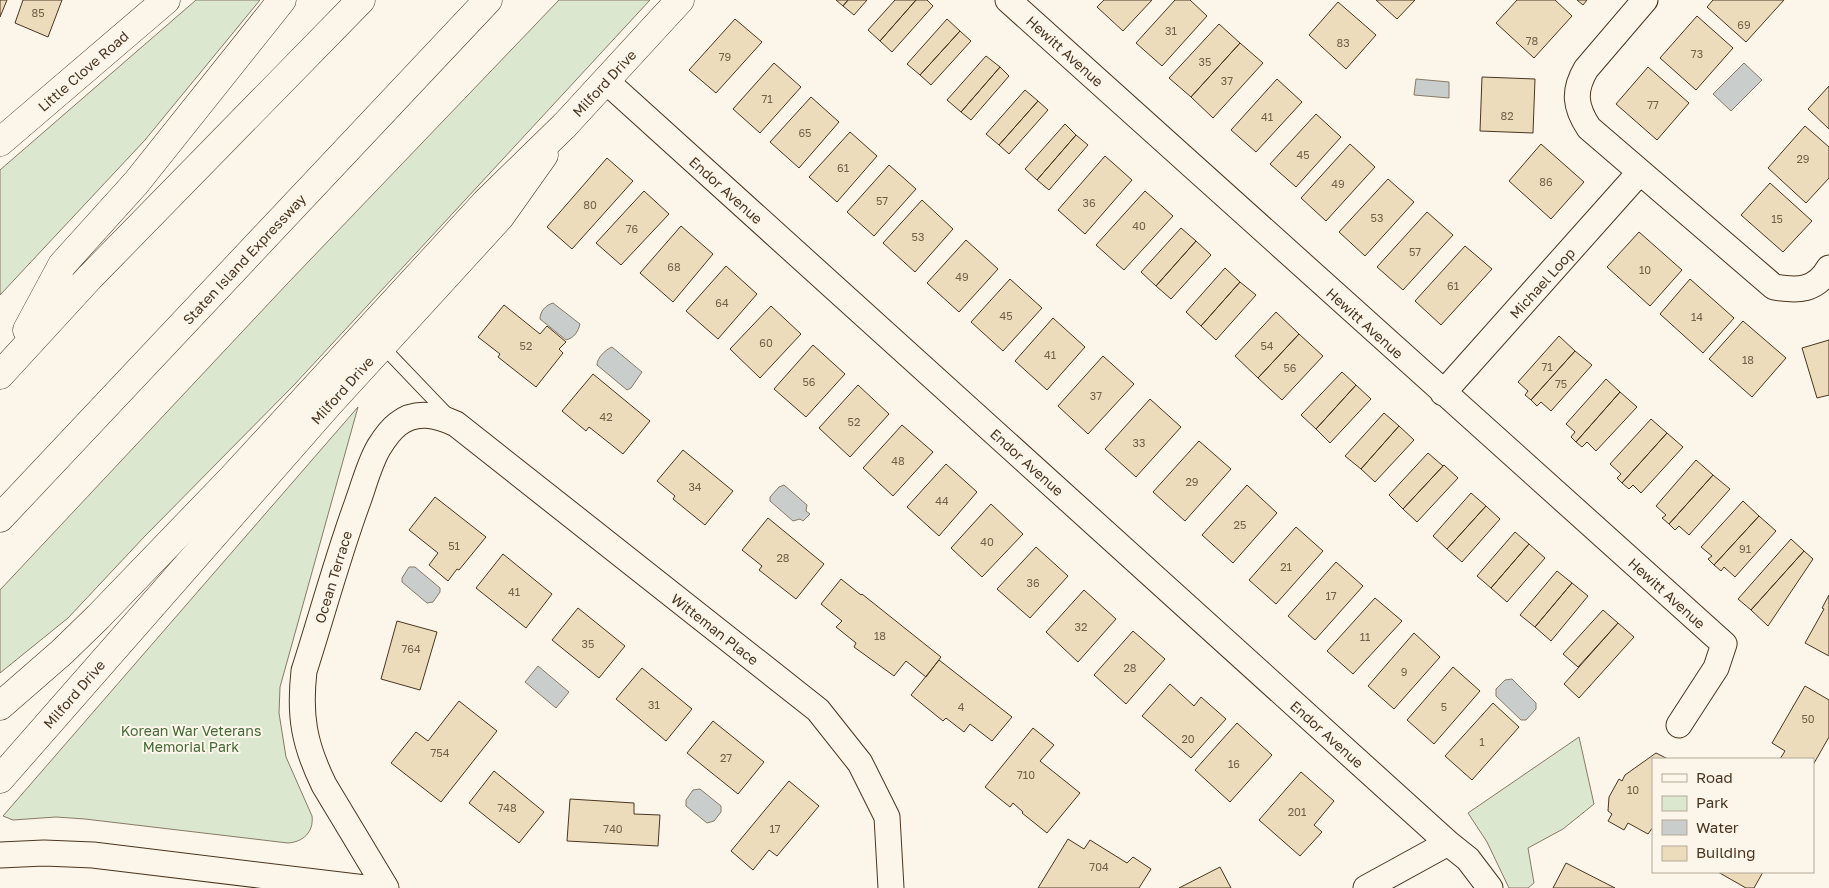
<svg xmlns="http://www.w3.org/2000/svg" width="1829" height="888" font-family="'Golos Text',sans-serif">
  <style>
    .green { fill: #dce7d0; stroke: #887966 }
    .water { fill: #c9cecd; stroke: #887966 }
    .building { fill: #ecdcbc; stroke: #4a3520 }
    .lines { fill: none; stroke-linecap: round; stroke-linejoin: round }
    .lane-casing { stroke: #4a3520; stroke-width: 14 }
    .street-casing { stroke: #4a3520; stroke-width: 27 }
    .secondary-casing { stroke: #4a3520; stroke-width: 29 }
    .primary-casing { stroke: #4a3520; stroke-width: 29 }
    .highway-casing { stroke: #4a3520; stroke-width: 29 }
    .lane { stroke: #fbf6e9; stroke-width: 12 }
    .street { stroke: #fbf6e9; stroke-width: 25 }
    .secondary { stroke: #fbf6e9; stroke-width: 28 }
    .primary { stroke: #fbf6e9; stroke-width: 28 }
    .highway { stroke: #fbf6e9; stroke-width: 28 }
    .labels { text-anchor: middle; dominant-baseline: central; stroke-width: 4; stroke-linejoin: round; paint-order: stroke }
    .number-label { font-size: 11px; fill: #725f47 }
    .street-label { font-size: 14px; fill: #4a3520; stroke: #fbf6e9 }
    .park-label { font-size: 14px; fill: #436837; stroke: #fbf6e9 }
  </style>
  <rect width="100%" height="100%" fill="#fbf6e9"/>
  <path class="green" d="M196,0h64l-115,140 -145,155v-125z
    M559,0h91l-356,385 -149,151 -77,82 -68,55v-83l287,-306z
    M358,407l-78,280 -1,26 7,44 26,59c2,16 -9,26 -24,27l-203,-24 -29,-2 -43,3 -10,-4z
    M1579,737l15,67 -31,25 -35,19 6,35 -6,5h-19l-22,-46 -19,-29z"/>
  <path class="water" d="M1744,63l18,17 -31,31 -18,-17z
    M1416,79l33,3v16l-35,-3z
    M553,303l27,21c-2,8 -6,14 -14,16l-26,-21c0,-8 6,-14 13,-16z
    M612,347l30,25 -11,16 -4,2 -30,-25c0,-7 8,-15 15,-18z
    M784,485l23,20 -1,6 4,3 -7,7 -3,-2 -7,2 -23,-20v-4l9,-10z
    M409,567h6l25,21v4l-7,10 -6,1 -25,-21v-4z
    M538,666l31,26 -13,16 -31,-26z
    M1512,679l24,24v6l-10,11h-5l-25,-24v-7l9,-9z
    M700,789l21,17v6l-7,9 -7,2 -21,-17v-6l7,-10z"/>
  <path class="building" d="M0,0h7l-7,17z
    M23,0h39l-14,37 -33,-14z
    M836,0h12l-5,6z
    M848,0h19l-13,15 -11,-9z
    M895,0h21l-36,41 -12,-11z
    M916,0h11l6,6 -41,46 -12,-11z
    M1104,0h48l-29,31 -26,-24z
    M1175,0h15l17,16 -45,50 -26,-23z
    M1376,0h39l-18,19z
    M1517,0h38l17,16 -38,42 -38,-35z
    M1577,0h10l-4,5z
    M1713,0h71l-38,42 -39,-35z
    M1338,2l38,33 -30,34 -37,-34z
    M1697,16l36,32 -37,42 -36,-32z
    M735,19l27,23 -46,51 -27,-23z
    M947,19l13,12 -40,44 -13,-11z
    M1219,24l21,19 -49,54 -22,-19z
    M960,31l11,10 -40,44 -11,-10z
    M1240,43l23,20 -50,55 -22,-21z
    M986,56l14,11 -39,45 -14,-12z
    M774,63l27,24 -41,46 -27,-24z
    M1000,67l9,9 -38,44 -10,-8z
    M1648,67l41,36 -32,37 -41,-36z
    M1482,77l53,2 -2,54 -53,-2z
    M1277,79l25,23 -46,50 -25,-22z
    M1829,86v43l-21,-20z
    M1025,90l13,11 -39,44 -13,-11z
    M811,97l28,25 -40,46 -29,-26z
    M1038,101l10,9 -39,44 -10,-9z
    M1316,114l25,23 -45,50 -26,-23z
    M1065,124l11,11 -39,45 -12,-11z
    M1805,126l24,21v31l-23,25 -38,-35z
    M850,132l27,24 -40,46 -28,-25z
    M1076,135l12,10 -39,45 -12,-10z
    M1350,144l25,23 -49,54 -25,-23z
    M1541,144l43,38 -33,37 -42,-38z
    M1105,156l27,24 -47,54 -27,-24z
    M607,158l26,23 -61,68 -25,-22z
    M889,165l27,24 -42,47 -27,-24z
    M1388,179l26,23 -49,54 -26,-24z
    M1770,183l42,38 -29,31 -42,-37z
    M644,191l25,23 -48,51 -25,-22z
    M1145,191l28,25 -49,54 -28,-25z
    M922,200l31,29 -38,43 -32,-29z
    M1427,212l26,23 -50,55 -26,-23z
    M681,226l32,28 -40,48 -33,-29z
    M1181,228l15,13 -40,45 -15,-14z
    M1639,232l43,38 -32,36 -43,-39z
    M966,240l32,29 -39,43 -32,-29z
    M1196,241l15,14 -40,44 -15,-13z
    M1465,246l27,23 -51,56 -26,-24z
    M726,266l31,28 -39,45 -32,-28z
    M1225,268l15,14 -39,44 -15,-14z
    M1010,279l32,29 -39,43 -32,-29z
    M1690,279l44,39 -31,35 -43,-39z
    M1240,282l16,13 -40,45 -15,-14z
    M504,305l36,29 7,-8 19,16 -7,7 4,4 -27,34 -38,-30 2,-3 -22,-17z
    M771,306l30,28 -41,44 -30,-29z
    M1276,312l23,22 -41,44 -23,-22z
    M1053,318l32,29 -38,43 -32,-29z
    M1743,321l43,37 -34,39 -43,-38z
    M1299,334l24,22 -41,44 -24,-22z
    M1559,336l16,15 -44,49 -6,-5 3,-4 -10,-9z
    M1829,340v55l-12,3 -15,-50z
    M813,345l32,29 -39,43 -32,-28z
    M1575,351l17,14 -41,46 -10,-9 -4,4 -6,-6z
    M1103,356l31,28 -46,50 -30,-28z
    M1342,372l14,13 -40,44 -15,-14z
    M593,374l57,47 -27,33 -34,-27 -3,4 -24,-20z
    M1606,379l14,13 -44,50 -5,-5 4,-5 -9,-8z
    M858,385l31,29 -39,43 -31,-29z
    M1356,385l15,14 -41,44 -14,-14z
    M1620,392l17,15 -41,44 -9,-9 -5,5 -6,-5z
    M1150,399l31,28 -45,50 -31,-28z
    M1384,413l15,13 -38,43 -16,-13z
    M1651,419l16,14 -45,50 -5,-5 4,-4 -11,-10z
    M902,425l31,27 -40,44 -30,-28z
    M1399,426l15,14 -39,42 -14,-13z
    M1667,433l16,14 -42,46 -8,-8 -4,4 -7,-6z
    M1199,441l32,28 -46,52 -32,-29z
    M683,450l50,41 -28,34 -32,-26 2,-3 -18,-15z
    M1428,453l15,13 -40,43 -14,-14z
    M1696,460l17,15 -44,49 -7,-6 4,-3 -10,-9z
    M946,464l31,28 -38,44 -32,-29z
    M1444,465l14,13 -41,44 -14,-13z
    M1713,475l17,14 -41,46 -10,-9 -4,4 -6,-6z
    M1247,485l30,28 -44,50 -31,-28z
    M1471,493l15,13 -39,43 -14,-13z
    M435,497l51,40 -27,33 -2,-1 -9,12 -19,-16 9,-12 -29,-23z
    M1743,501l16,15 -45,49 -6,-6 4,-3 -11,-9z
    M991,504l32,30 -41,43 -31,-29z
    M1486,506l14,13 -38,43 -15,-13z
    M1759,516l17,15 -41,46 -11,-10 -3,4 -7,-6z
    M768,518l56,46 -28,35 -37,-29 3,-4 -20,-16z
    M1296,527l27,24 -47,53 -27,-24z
    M1515,532l14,12 -38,44 -14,-12z
    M1791,539l13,12 -53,59 -13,-11z
    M1529,544l16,14 -38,44 -16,-14z
    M1036,547l32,29 -38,42 -33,-29z
    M1804,551l9,8 -45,67 -17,-16z
    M503,554l49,40 -26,34 -50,-40z
    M1336,562l27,24 -48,54 -27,-24z
    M1557,571l15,12 -37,44 -15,-12z
    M841,579l20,16 1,-1 79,63 -15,20 -20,-16 -12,15 -40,-29 2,-4 -20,-16 6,-6 -21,-17z
    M1572,583l16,13 -37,45 -16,-14z
    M1084,590l32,29 -38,43 -32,-30z
    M1829,595v61l-24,-13 19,-34 -2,-1z
    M1375,598l27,23 -49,53 -26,-23z
    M578,608l47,38 -26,32 -47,-38z
    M1603,610l15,13 -40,44 -15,-13z
    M397,621l40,11 -17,58 -39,-11z
    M1618,623l16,14 -55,61 -15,-14z
    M1133,631l32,28 -39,45 -32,-29z
    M1414,633l26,24 -46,52 -26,-23z
    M939,660l73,57 -20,24 -22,-17 -6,8 -18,-14 -3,3 -32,-26z
    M1453,667l27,24 -46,53 -27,-24z
    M642,668l50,41 -26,32 -50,-42z
    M1170,684l24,22 7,-9 25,22 -35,39 -49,-42z
    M1805,686l24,14v37l-16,28v-6h-33l5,-8 -13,-8z
    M459,701l38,30 -56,71 -50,-39 25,-31 12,9z
    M1493,703l26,24 -47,53 -27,-24z
    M713,721l51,41 -26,32 -51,-41z
    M1237,723l35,32 -42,47 -35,-32z
    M1033,728l21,17 -14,16 40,32 -33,40 -25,-20 1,-1 -10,-9 -3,4 -25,-20z
    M1656,753l12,6h-15v68l-5,7 -20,-11 -4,7 -16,-9 4,-7 -4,-3 1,-14 10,-18 3,2 3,-6z
    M494,771l50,41 -25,31 -50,-40z
    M1301,772l33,29 -20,24 8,7 -22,24 -41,-36z
    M789,781l30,25 -42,50 -8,-6 -16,20 -22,-19z
    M570,799l64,4v11l26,1 -2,31 -91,-5z
    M1068,839l16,10 6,-9 37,23 6,-6 18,12 -12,19h-101z
    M1566,863l49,25h-62z
    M1220,867l11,21h-52z
    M1718,872h45l-9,16h-8z"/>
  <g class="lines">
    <g class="lane-casing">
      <path id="lane" d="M382,346l67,70"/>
    </g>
    <g class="street-casing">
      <path id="street" d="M1008,0l716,644 -8,24 -37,57
        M1645,0l-59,69c-13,22 -11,38 3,59l185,159c24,4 42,4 55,-19
        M606,81l842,762 20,16 22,29
        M1443,393l197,-221
        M0,855l44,-2 49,2 272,33
        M386,888l-62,-103c-20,-41 -25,-69 -20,-114 18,-56 33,-112 53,-167 7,-19 12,-40 22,-57 5,-8 11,-17 19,-23 18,-14 39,-9 58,0l362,286 42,53 27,54 4,71
        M1366,888l82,-45"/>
    </g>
    <g class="secondary-casing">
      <path id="secondary" d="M0,142l166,-142
        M0,779l328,-374 172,-188 44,-62"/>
    </g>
    <g class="primary-casing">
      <path id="primary" d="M565,125l115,-125"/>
    </g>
    <g class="highway-casing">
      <path id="highway" d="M27,330l35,-65 74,-82 146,-183
        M0,375l90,-98 271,-277
        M0,518l488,-518
        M0,706l62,-54 36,-35 134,-139 253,-275 80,-78"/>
    </g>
    <use href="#lane" class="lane"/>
    <use href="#street" class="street"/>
    <use href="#secondary" class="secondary"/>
    <use href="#primary" class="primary"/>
    <use href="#highway" class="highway"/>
  </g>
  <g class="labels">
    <g class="number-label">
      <text x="38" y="12">85</text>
      <text x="1744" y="24">69</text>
      <text x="1171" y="30">31</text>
      <text x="1532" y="40">78</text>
      <text x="1343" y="42">83</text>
      <text x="1697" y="53">73</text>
      <text x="725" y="56">79</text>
      <text x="1205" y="61">35</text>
      <text x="1227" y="80">37</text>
      <text x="767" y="98">71</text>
      <text x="1653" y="104">77</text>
      <text x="1507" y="115">82</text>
      <text x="1267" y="116">41</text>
      <text x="805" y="132">65</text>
      <text x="1303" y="154">45</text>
      <text x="1803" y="158">29</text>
      <text x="843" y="167">61</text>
      <text x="1546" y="181">86</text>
      <text x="1338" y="183">49</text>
      <text x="882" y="200">57</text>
      <text x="1089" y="202">36</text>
      <text x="590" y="204">80</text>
      <text x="1377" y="217">53</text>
      <text x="1777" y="218">15</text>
      <text x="1139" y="225">40</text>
      <text x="632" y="228">76</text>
      <text x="918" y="236">53</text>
      <text x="1415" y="251">57</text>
      <text x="674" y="266">68</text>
      <text x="1645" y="269">10</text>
      <text x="962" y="276">49</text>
      <text x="1453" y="285">61</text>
      <text x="722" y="302">64</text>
      <text x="1006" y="315">45</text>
      <text x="1697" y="316">14</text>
      <text x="766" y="342">60</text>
      <text x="526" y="345">52</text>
      <text x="1267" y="345">54</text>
      <text x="1050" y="354">41</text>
      <text x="1748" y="359">18</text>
      <text x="1547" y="366">71</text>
      <text x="1290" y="367">56</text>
      <text x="809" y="381">56</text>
      <text x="1561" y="383">75</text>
      <text x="1096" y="395">37</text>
      <text x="606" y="416">42</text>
      <text x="854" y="421">52</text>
      <text x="1139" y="442">33</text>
      <text x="898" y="460">48</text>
      <text x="1192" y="481">29</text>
      <text x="695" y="486">34</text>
      <text x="942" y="500">44</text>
      <text x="1240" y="524">25</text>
      <text x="987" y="541">40</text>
      <text x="454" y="545">51</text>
      <text x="1745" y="548">91</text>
      <text x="783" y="557">28</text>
      <text x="1286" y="566">21</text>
      <text x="1033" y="582">36</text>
      <text x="514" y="591">41</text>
      <text x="1331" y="595">17</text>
      <text x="1081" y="626">32</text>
      <text x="880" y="635">18</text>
      <text x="1365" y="636">11</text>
      <text x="588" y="643">35</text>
      <text x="411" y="648">764</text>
      <text x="1130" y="667">28</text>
      <text x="1404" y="671">9</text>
      <text x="654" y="704">31</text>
      <text x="961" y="706">4</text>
      <text x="1444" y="706">5</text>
      <text x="1808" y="718">50</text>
      <text x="1188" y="738">20</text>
      <text x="1482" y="741">1</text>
      <text x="440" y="752">754</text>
      <text x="726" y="757">27</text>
      <text x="1234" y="763">16</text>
      <text x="1026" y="774">710</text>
      <text x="1633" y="789">10</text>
      <text x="507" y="807">748</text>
      <text x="1297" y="811">201</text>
      <text x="613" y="828">740</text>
      <text x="775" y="828">17</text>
      <text x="1099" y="866">704</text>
    </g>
    <g class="street-label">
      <text transform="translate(1065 51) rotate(42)">Hewitt Avenue</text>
      <text transform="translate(83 71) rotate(-41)">Little Clove Road</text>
      <text transform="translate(604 83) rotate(-47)">Milford Drive</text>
      <text transform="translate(726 190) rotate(42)">Endor Avenue</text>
      <text transform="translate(244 259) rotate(-47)">Staten Island Expressway</text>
      <text transform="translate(1542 283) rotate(-48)">Michael Loop</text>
      <text transform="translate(1365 323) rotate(42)">Hewitt Avenue</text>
      <text transform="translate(342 390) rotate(-48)">Milford Drive</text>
      <text transform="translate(1027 462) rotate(42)">Endor Avenue</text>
      <text transform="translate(333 577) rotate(-73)">Ocean Terrace</text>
      <text transform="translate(1667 593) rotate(42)">Hewitt Avenue</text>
      <text transform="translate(715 629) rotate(38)">Witteman Place</text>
      <text transform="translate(74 694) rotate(-49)">Milford Drive</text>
      <text transform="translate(1327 734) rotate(42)">Endor Avenue</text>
    </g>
    <g class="park-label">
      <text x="191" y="730">Korean War Veterans<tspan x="191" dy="16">Memorial Park</tspan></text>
    </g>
  </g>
  <rect x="1652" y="758" width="162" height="115" fill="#fbf6e9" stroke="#b4a999"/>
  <rect x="1662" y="774" width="25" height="8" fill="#fbf6e9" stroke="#b4a999"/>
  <text x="1696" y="783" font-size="15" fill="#4a3520">Road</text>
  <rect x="1662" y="796" width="25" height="15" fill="#dce7d0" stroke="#b4a999"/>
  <text x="1696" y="808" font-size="15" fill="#4a3520">Park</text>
  <rect x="1662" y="820" width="25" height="15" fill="#c9cecd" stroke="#b4a999"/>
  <text x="1696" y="833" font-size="15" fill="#4a3520">Water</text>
  <rect x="1662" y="846" width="25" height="15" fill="#ecdcbc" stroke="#b4a999"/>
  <text x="1696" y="858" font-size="15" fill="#4a3520">Building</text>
</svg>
